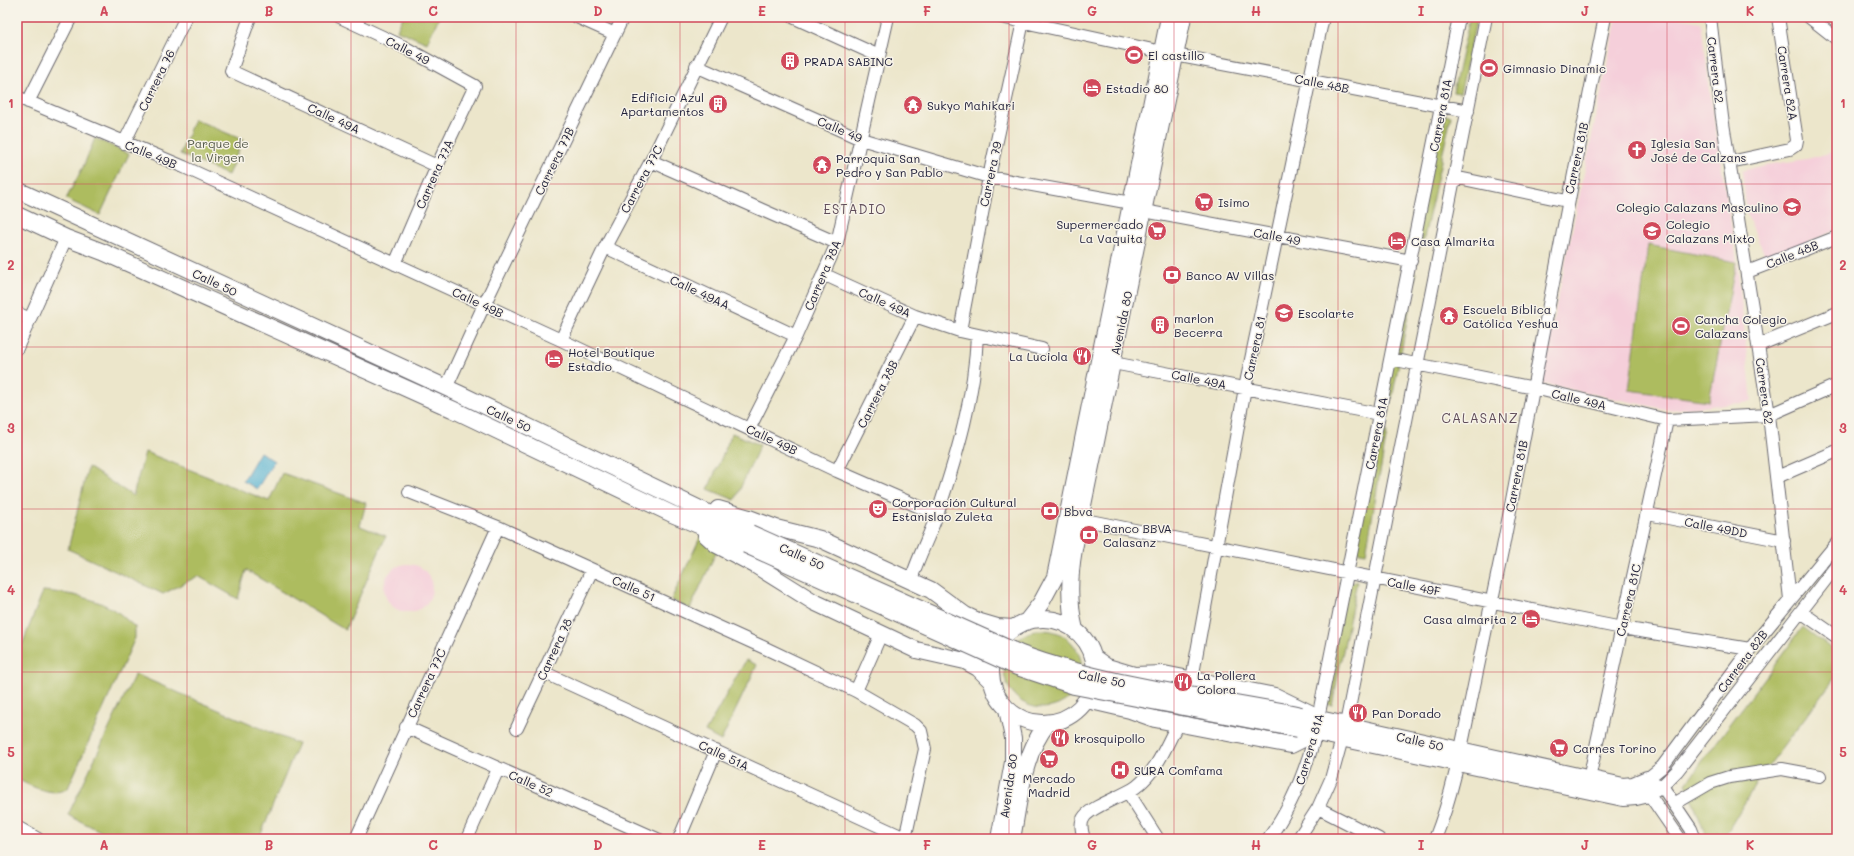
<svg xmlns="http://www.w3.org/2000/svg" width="1854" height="856" font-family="Mali,sans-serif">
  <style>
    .built { fill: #f5cfda }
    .green { fill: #adbc5f; stroke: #686f4d }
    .water { fill: #51b0d0; stroke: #3a6986 }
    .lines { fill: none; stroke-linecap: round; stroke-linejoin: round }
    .minor-casing { stroke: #69676d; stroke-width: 14 }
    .major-casing { stroke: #69676d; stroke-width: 18 }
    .minor { stroke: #fff; stroke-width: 12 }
    .major { stroke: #fff; stroke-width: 16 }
    .major-bridge-casing { stroke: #69676d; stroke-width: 18; stroke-linecap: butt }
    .major-bridge { stroke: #fff; stroke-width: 16 }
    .grid { fill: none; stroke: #d1495b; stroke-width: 1; stroke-opacity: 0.55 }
    .labels { text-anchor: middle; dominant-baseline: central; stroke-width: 3; stroke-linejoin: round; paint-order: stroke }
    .street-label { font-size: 12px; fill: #22223b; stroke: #f7f3e8 }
    .poi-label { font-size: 12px; fill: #22223b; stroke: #f7f3e8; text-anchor: start }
    .park-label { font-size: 12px; fill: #535848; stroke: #f7f3e8 }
    .neighbourhood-label { font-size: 13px; letter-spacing: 1px; fill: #5f4c59; stroke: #f7f3e8 }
    .neatline { fill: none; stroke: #d1495b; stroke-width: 1.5 }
    .grid-label { font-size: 13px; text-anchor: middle; font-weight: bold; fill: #d1495b }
  </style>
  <rect width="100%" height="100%" fill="#f7f3e8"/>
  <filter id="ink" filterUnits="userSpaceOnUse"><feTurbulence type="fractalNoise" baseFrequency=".025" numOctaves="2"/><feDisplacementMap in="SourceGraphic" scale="8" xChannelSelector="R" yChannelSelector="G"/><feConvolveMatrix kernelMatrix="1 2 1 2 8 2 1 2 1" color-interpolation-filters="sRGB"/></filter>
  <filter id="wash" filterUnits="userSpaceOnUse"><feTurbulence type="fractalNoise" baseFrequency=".012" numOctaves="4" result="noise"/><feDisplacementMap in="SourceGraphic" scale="16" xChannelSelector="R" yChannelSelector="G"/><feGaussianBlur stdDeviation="0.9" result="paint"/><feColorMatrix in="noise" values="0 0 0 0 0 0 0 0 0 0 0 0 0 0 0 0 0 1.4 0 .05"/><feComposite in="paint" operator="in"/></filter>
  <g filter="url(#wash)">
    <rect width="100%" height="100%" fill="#ece6cb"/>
    <path class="built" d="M1617,17h55l29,5 13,98 22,135 16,147 -83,8 -129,-27z
      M1837,151v79l-70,30 -20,-45 -5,-44 23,-6 42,-6z
      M384 588a24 24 0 1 1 48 0a24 24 0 1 1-48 0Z"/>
    <path class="green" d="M403,17h36l-12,26 -30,-13z
      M1470,17h7l-16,73 -1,3 -7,-1z
      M1444,115l7,1 -29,131 -10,-2z
      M194,119l49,21 -15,35 -48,-21z
      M95,138l34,16 -29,61 -34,-16 17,-32z
      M1648,245l88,17 -27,139 -80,-11z
      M1407,271l9,2 -24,126 -9,-2z
      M1378,432h9l-21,121 -11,-2z
      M732,433l28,12 -25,55 -27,-11z
      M145,452l124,49 13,-28 84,30 -6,23 26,10 -41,94 -99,-60 -8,29 -40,-23 -35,18 -95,-45 20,-82 45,29z
      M705,527l19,8 -34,74 -19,-9z
      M1347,581l10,1 -25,123 -8,-2z
      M43,591c26,2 54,7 76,22 5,4 11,10 16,14v11l-67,150c-14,10 -38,-2 -51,-9v-121z
      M1803,627l34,26v22l-79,105 -35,59h-16l-21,-56z
      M1004 669a39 39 0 1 1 78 0a39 39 0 1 1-78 0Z
      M746,660l11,5 -36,76 -16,-9z
      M135,674l163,70 -39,95h-143l-48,-24z"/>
    <path class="water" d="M260,452l14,9 -17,28 -14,-8z"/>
  </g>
  <g filter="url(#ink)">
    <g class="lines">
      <g class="minor-casing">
        <path id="minor" d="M250,17l-19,54 206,95
          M340,17l62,29 73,40 -38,80 -42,98
          M577,17l38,17
          M793,17l86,39
          M1001,17l161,35
          M1710,17l12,100 47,298 21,184
          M1809,17l28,22
          M1175,55l293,56
          M696,66l165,73 128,38 142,26
          M17,97l167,70 377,173 276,131 85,37 15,5
          M28,102l43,-85
          M124,143l62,-126
          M651,161l186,82
          M1730,162l60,-13 6,-4 1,-5 -19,-123
          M1454,177l113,24
          M1144,211l267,50
          M605,247l191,89
          M1747,272l90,-35
          M823,274l92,42 45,15 82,18
          M17,313l13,6
          M960,331l29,-154 35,-160
          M561,340l44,-93 46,-86 70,-144
          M1759,345l78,-32
          M17,348l49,-110
          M1391,359l143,29 133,32 102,-5 68,-30
          M1113,363l266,51
          M446,388l38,-83 139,-288
          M749,429l47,-93 41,-93 51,-226
          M837,471l78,-155
          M1777,477l60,-26
          M409,492l89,35 267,121 91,43 59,34 6,6 4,18 -20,90
          M1648,514l136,27
          M1080,519l542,109 128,21
          M911,580c7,-23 19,-45 27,-68 19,-57 37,-117 39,-177
          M1801,612l36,25
          M543,672l362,166
          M1192,679l53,-291 78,-371
          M856,691l25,-57
          M406,727l251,112
          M517,728l75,-158
          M1589,779l78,-359
          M1647,779l15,-12 88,-118 87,-106
          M1654,783l8,3 29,43 4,10
          M1648,787l1,7 31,45
          M1128,792l30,47
          M1649,794l13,-8 15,-15 160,-206
          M1674,804l36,-21 19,-6 53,-8 38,7
          M1318,808l61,31
          M17,827l21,12
          M356,839l142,-312
          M467,839l31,-70
          M679,839l37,-88
          M1084,839c-2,-8 -5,-16 1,-23 8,-10 38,-20 51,-29 21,-16 30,-41 42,-64
          M1268,839c22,-29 35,-62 45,-96l146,-726
          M1298,839l20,-31 13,-29 15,-55 140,-707
          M1435,839c17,-43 26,-89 35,-134 11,-53 22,-105 33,-158 34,-176 66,-354 102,-530"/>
      </g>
      <g class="major-casing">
        <path id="major" d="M17,190l443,204 290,139
          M17,215l49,23 37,14 349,157 220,105 74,31
          M718,509l31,9 27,10 44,11 111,51 34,25 15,7 17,5 17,1
          M706,535l11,10 38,20 59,37 102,48 49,11 13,7 13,13
          M991 671a52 52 0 1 1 104 0a52 52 0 1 1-104 0Z
          M1027,621l14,-18 14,-26 114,-560
          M1075,630c-7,-28 -6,-53 -1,-81l109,-532
          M1093,657l14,10 27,8 30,-1 111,22 39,19
          M1087,700l43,10 25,9 136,26 24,-12
          M1301,715l322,71 10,-1 14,-6
          M1298,729l325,69 13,-1 13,-3
          M999,839l14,-77v-24l-6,-29
          M1012,839c7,-37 11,-87 36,-116"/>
      </g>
      <use href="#minor" class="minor"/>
      <use href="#major" class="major"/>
      <g class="major-bridge-casing">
        <path id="major-bridge" d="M750,533l271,121c90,33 186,42 280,61
          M746,545l271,122 57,19 224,43"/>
      </g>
      <use href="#major-bridge" class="major-bridge"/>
    </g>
  </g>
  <path class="grid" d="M187,17v822M351,17v822M516,17v822M680,17v822M845,17v822M1009,17v822M1174,17v822M1338,17v822M1503,17v822M1667,17v822M17,184h1820M17,347h1820M17,509h1820M17,672h1820"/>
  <defs>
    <g id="stadium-disc" transform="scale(1)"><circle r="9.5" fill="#d1495b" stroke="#f7f3e8"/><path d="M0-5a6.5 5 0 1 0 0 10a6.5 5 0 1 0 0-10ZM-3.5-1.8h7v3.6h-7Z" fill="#fff"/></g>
    <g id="building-disc" transform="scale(1)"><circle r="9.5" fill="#d1495b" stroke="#f7f3e8"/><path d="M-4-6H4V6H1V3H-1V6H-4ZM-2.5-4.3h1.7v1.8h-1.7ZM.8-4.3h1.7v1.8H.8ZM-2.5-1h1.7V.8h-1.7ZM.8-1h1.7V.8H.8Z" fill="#fff"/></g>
    <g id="hotel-disc" transform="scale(1)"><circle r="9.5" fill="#d1495b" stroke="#f7f3e8"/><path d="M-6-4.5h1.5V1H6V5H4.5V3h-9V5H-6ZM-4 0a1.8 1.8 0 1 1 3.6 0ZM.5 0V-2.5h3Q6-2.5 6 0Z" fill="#fff"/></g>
    <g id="temple-disc" transform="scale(1)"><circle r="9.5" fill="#d1495b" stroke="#f7f3e8"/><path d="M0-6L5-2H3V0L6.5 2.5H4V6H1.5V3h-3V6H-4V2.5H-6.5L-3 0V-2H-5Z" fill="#fff"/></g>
    <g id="church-disc" transform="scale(1)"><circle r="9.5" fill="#d1495b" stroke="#f7f3e8"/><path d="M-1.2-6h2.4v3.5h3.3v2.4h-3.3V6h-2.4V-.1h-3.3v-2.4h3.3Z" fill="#fff"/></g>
    <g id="supermarket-disc" transform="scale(1)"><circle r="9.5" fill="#d1495b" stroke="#f7f3e8"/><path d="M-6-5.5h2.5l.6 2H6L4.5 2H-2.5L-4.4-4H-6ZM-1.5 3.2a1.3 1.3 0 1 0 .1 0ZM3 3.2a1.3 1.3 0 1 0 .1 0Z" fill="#fff"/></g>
    <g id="school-disc" transform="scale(1)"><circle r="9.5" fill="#d1495b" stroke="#f7f3e8"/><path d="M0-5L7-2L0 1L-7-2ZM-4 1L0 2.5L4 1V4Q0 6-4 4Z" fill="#fff"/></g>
    <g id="bank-disc" transform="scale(1)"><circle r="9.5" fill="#d1495b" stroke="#f7f3e8"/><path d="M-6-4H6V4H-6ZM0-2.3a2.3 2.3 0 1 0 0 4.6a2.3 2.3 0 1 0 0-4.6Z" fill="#fff"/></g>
    <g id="restaurant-disc" transform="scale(1)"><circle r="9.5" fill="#d1495b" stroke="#f7f3e8"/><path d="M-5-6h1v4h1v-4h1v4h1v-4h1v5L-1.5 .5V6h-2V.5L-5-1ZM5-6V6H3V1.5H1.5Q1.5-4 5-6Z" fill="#fff"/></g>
    <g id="theatre-disc" transform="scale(1)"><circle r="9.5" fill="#d1495b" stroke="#f7f3e8"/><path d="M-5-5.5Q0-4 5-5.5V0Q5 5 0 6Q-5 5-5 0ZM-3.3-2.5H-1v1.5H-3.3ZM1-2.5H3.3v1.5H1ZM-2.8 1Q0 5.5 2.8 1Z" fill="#fff"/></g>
    <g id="hospital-disc" transform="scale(1)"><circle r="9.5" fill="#d1495b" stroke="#f7f3e8"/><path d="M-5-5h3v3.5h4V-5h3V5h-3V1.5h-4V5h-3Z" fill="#fff"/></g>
  </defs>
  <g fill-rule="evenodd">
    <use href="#stadium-disc" x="1134" y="55"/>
    <use href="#building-disc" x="790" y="61"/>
    <use href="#stadium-disc" x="1489" y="68"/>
    <use href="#hotel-disc" x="1092" y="88"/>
    <use href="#building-disc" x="718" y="104"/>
    <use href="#temple-disc" x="913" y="105"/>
    <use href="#church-disc" x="1637" y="150"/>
    <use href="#temple-disc" x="822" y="165"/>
    <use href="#supermarket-disc" x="1204" y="202"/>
    <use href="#school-disc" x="1792" y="207"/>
    <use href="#supermarket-disc" x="1157" y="231"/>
    <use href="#school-disc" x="1652" y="231"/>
    <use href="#hotel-disc" x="1397" y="241"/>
    <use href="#bank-disc" x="1172" y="275"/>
    <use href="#school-disc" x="1284" y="313"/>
    <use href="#temple-disc" x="1449" y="316"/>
    <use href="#building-disc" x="1160" y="325"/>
    <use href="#stadium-disc" x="1681" y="326"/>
    <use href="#restaurant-disc" x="1082" y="356"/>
    <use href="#hotel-disc" x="554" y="359"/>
    <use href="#theatre-disc" x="878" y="509"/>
    <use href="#bank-disc" x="1050" y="511"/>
    <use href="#bank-disc" x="1089" y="535"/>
    <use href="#hotel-disc" x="1531" y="619"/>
    <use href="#restaurant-disc" x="1183" y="682"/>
    <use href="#restaurant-disc" x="1358" y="713"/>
    <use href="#restaurant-disc" x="1060" y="738"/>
    <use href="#supermarket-disc" x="1559" y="748"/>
    <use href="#supermarket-disc" x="1049" y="759"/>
    <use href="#hospital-disc" x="1120" y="770"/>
  </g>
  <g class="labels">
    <g class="street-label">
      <text transform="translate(408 50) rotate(27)">Calle 49</text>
      <text transform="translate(1716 70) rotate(83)">Carrera 82</text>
      <text transform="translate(156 80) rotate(-64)">Carrera 76</text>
      <text transform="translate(1322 83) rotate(11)">Calle 48B</text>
      <text transform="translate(1788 83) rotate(81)">Carrera 82A</text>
      <text transform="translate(1440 115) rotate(-79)">Carrera 81A</text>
      <text transform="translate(334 118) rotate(25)">Calle 49A</text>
      <text transform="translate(840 129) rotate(23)">Calle 49</text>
      <text transform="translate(151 154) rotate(22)">Calle 49B</text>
      <text transform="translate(1576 158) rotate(-78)">Carrera 81B</text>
      <text transform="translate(554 161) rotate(-64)">Carrera 77B</text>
      <text transform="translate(434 174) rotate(-66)">Carrera 77A</text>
      <text transform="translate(990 174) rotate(-78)">Carrera 79</text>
      <text transform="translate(641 179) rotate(-62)">Carrera 77C</text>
      <text transform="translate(1277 236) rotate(11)">Calle 49</text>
      <text transform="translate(1792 254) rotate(-22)">Calle 48B</text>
      <text transform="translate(822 275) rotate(-67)">Carrera 78A</text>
      <text transform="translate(215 282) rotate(25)">Calle 50</text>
      <text transform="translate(700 292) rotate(25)">Calle 49AA</text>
      <text transform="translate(478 302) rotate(25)">Calle 49B</text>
      <text transform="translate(885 302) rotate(24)">Calle 49A</text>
      <text transform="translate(1121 323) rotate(-78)">Avenida 80</text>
      <text transform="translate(1254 348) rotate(-78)">Carrera 81</text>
      <text transform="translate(1199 379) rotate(11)">Calle 49A</text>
      <text transform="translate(1765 391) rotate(82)">Carrera 82</text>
      <text transform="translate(877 394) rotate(-63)">Carrera 78B</text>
      <text transform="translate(1579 399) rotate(13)">Calle 49A</text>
      <text transform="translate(509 418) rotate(25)">Calle 50</text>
      <text transform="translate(1376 433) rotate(-79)">Carrera 81A</text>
      <text transform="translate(772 439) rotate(25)">Calle 49B</text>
      <text transform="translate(1516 476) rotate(-79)">Carrera 81B</text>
      <text transform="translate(1716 527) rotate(11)">Calle 49DD</text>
      <text transform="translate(802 556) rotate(24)">Calle 50</text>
      <text transform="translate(1414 586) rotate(11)">Calle 49F</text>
      <text transform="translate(634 588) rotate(24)">Calle 51</text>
      <text transform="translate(1628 600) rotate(-77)">Carrera 81C</text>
      <text transform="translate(554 649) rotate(-65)">Carrera 78</text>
      <text transform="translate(1742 661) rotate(-53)">Carrera 82B</text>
      <text transform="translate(1102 678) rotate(12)">Calle 50</text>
      <text transform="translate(426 683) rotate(-65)">Carrera 77C</text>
      <text transform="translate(1420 741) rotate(13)">Calle 50</text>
      <text transform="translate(1309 749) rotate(-74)">Carrera 81A</text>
      <text transform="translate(724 755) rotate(25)">Calle 51A</text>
      <text transform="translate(531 783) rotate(24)">Calle 52</text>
      <text transform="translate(1008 786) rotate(-82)">Avenida 80</text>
    </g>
    <g class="poi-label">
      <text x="1148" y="55">El castillo</text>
      <text x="804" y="61">PRADA SABINC</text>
      <text x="1503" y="68">Gimnasio Dinamic</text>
      <text x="1106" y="88">Estadio 80</text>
      <text x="704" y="97" text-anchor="end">Edificio Azul<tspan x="704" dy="14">Apartamentos</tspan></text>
      <text x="927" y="105">Sukyo Mahikari</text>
      <text x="1651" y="143">Iglesia San<tspan x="1651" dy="14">José de Calzans</tspan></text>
      <text x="836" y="158">Parroquia San<tspan x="836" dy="14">Pedro y San Pablo</tspan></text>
      <text x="1218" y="202">Isimo</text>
      <text x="1778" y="207" text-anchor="end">Colegio Calazans Masculino</text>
      <text x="1143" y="224" text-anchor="end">Supermercado<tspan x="1143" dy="14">La Vaquita</tspan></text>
      <text x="1666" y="224">Colegio<tspan x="1666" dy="14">Calazans Mixto</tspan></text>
      <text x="1411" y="241">Casa Almarita</text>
      <text x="1186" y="275">Banco AV Villas</text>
      <text x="1463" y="309">Escuela Bíblica<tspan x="1463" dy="14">Católica Yeshua</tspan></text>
      <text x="1298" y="313">Escolarte</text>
      <text x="1174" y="318">marlon<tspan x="1174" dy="14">Becerra</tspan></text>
      <text x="1695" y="319">Cancha Colegio<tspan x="1695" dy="14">Calazans</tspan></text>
      <text x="568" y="352">Hotel Boutique<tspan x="568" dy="14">Estadio</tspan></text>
      <text x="1068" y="356" text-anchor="end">La Luciola</text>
      <text x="892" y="502">Corporación Cultural<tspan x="892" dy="14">Estanislao Zuleta</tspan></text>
      <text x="1064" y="511">Bbva</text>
      <text x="1103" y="528">Banco BBVA<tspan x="1103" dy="14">Calasanz</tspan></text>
      <text x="1517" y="619" text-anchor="end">Casa almarita 2</text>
      <text x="1197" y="675">La Pollera<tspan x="1197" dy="14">Colora</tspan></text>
      <text x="1372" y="713">Pan Dorado</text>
      <text x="1074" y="738">krosquipollo</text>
      <text x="1573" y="748">Carnes Torino</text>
      <text x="1134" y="770">SURA Comfama</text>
      <text x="1049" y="778" text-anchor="middle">Mercado<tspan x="1049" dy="14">Madrid</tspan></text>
    </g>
    <g class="park-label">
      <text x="218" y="143">Parque de<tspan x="218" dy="14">la Virgen</tspan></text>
    </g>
    <g class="neighbourhood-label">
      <text x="855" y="208">ESTADIO</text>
      <text x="1480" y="417">CALASANZ</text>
    </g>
  </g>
  <rect width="1854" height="856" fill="none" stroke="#f7f3e8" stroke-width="44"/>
  <rect x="22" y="22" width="1810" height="812" class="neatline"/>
  <g class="grid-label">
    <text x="104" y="16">A</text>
    <text x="269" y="16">B</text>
    <text x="433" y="16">C</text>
    <text x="598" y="16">D</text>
    <text x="762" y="16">E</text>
    <text x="927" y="16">F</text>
    <text x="1092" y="16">G</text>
    <text x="1256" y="16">H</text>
    <text x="1421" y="16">I</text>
    <text x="1585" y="16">J</text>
    <text x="1750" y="16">K</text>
    <text x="11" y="108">1</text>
    <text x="1843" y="108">1</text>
    <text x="11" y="270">2</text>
    <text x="1843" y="270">2</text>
    <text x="11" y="433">3</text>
    <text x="1843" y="433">3</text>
    <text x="11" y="595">4</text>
    <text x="1843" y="595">4</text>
    <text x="11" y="757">5</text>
    <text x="1843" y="757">5</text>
    <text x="104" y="850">A</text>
    <text x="269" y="850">B</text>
    <text x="433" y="850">C</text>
    <text x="598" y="850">D</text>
    <text x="762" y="850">E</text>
    <text x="927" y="850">F</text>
    <text x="1092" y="850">G</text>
    <text x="1256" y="850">H</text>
    <text x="1421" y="850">I</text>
    <text x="1585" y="850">J</text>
    <text x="1750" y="850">K</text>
  </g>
</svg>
